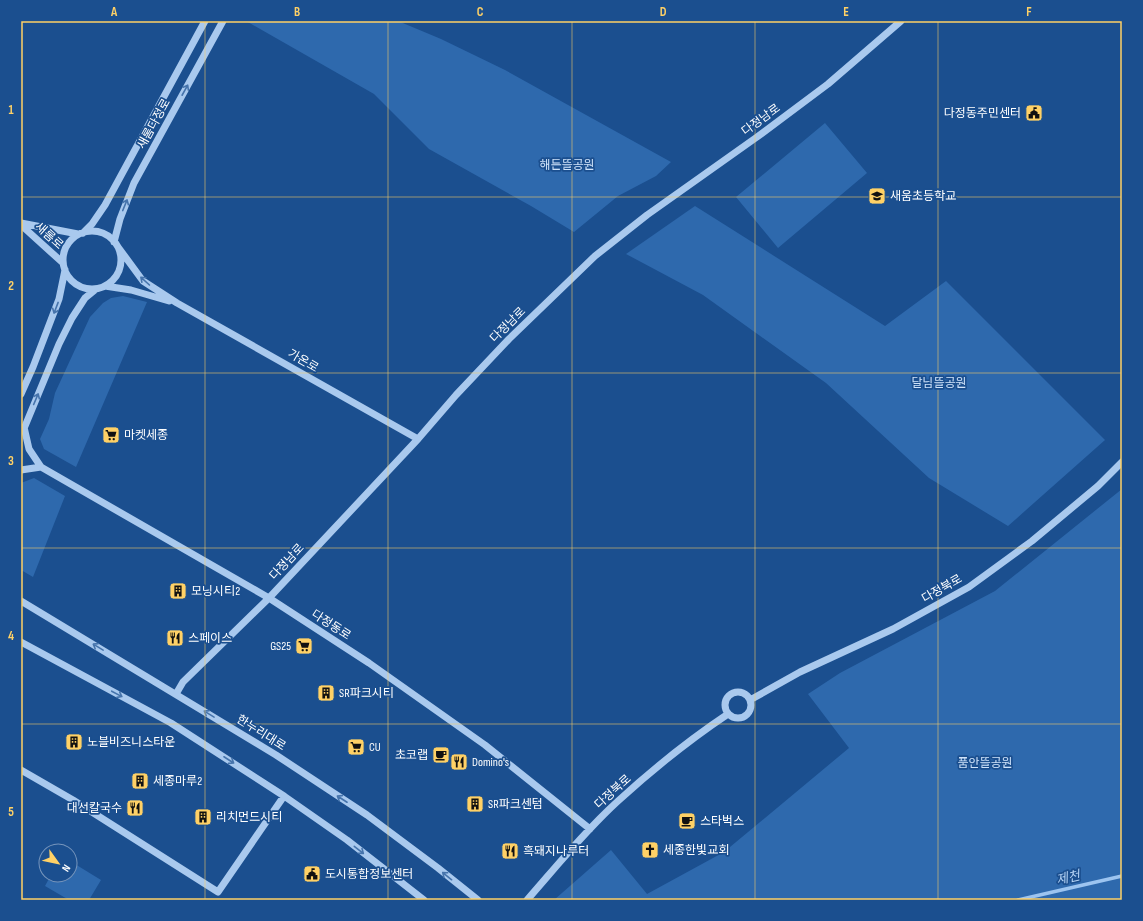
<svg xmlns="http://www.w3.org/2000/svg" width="1143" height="921" font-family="'Sofia Sans Condensed','Noto Sans KR',sans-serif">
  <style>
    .green { fill: #2e69ad }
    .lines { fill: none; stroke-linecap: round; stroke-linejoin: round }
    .stream { stroke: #9cc4f0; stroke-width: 3.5 }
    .minor { stroke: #a9c9ee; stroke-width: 7 }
    .oneway { stroke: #4674ac }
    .grid { fill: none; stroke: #ffd166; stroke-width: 1; stroke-opacity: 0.55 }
    .labels { text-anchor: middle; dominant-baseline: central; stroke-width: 3.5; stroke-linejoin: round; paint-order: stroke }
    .poi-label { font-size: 12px; fill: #fff; stroke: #1b4f8f; text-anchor: start }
    .street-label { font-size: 12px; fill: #fff; stroke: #1b4f8f }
    .park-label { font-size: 12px; fill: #cfe3fa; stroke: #1b4f8f }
    .water-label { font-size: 13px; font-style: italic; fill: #b5d3f5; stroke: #1b4f8f }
    .neatline { fill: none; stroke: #ffd166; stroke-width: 1.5 }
    .grid-label { font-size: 13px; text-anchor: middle; font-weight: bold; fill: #ffd166 }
  </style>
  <rect width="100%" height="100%" fill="#1b4f8f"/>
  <path class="green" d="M246,21h152l43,18 64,31 166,92 -15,14 -38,20 -44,36 -43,-26 -102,-57 -55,-55z
    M825,123l42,50 -89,75 -42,-51z
    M695,206l190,120 61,-45 159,159 -97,86 -79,-48 -103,-95 -123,-88 -77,-41z
    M123,296l24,6 -71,165 -32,-18 -4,-10 9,-20 6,-26 35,-76 13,-14 8,-5z
    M34,478l31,18 -32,81 -12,-7v-87z
    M1122,489v411h-568l57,-50 36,44 77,-42 125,-104 -41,-54 32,-21 155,-82z
    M70,861l31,19 -12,20h-20l-24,-14 6,-11h19z"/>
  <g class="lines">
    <path class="stream" d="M1018,900l104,-24"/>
    <path class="minor" d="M21,223l57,11
      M21,225l42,38
      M63 260a29 29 0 1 1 58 0a29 29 0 1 1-58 0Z
      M83,233l9,-9 13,-19 100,-184
      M114,242l6,-23 14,-36 89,-162
      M118,247l25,34 34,22 241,136
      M105,286l26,4 38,11
      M21,394l12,-27 26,-68 6,-29
      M24,427l5,22 12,18 228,131 100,65 116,82 105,84
      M23,431l36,-87 13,-26 13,-20 11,-9
      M21,470l20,-3
      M21,601l255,154 91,60 71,53 40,32
      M21,642l150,81 113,73 63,44 77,60
      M725 705a13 13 0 1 1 26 0a13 13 0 1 1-26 0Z
      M176,694l7,-12 86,-84 149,-159 38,-44 53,-56 86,-83 52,-41 110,-78 71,-53 73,-63
      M750,700l50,-28 93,-43 76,-42 63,-46 66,-55 24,-24
      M21,770l52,30 145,92 66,-96
      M527,900c29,-33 58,-69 91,-99 34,-31 71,-61 110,-87"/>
  </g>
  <defs><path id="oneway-shaft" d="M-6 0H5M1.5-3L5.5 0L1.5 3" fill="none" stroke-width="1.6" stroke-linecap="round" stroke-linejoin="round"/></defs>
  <g class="oneway">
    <use href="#oneway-shaft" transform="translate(185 90) rotate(-61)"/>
    <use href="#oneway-shaft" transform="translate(125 205) rotate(-68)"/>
    <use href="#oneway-shaft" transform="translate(145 281) rotate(-138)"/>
    <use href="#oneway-shaft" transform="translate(56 308) rotate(111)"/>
    <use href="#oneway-shaft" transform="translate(36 399) rotate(-67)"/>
    <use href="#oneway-shaft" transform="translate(98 647) rotate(-149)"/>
    <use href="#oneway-shaft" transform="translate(117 694) rotate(28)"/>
    <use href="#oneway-shaft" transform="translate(209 714) rotate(-148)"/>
    <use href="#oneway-shaft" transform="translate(229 760) rotate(33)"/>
    <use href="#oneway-shaft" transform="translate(342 799) rotate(-147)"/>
    <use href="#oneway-shaft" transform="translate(359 850) rotate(38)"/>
    <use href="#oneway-shaft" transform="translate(447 876) rotate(-141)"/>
  </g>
  <path class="grid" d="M205,21v879M388,21v879M572,21v879M755,21v879M938,21v879M21,197h1101M21,373h1101M21,548h1101M21,724h1101"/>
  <defs>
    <g id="civic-square" transform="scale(0.9)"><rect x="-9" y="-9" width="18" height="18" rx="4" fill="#ffd166" stroke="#1b4f8f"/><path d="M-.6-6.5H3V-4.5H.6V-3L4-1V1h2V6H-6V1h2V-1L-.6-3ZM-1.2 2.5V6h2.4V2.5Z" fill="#111"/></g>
    <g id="school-square" transform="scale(0.9)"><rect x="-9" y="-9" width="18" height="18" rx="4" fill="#ffd166" stroke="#1b4f8f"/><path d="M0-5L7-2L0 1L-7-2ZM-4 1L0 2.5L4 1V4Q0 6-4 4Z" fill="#111"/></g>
    <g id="supermarket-square" transform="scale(0.9)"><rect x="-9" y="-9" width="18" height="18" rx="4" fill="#ffd166" stroke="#1b4f8f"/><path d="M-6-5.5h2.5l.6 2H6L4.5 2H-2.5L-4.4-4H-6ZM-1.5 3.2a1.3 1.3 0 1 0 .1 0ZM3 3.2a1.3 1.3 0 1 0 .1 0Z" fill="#111"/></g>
    <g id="building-square" transform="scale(0.9)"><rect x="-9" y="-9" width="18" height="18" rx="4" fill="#ffd166" stroke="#1b4f8f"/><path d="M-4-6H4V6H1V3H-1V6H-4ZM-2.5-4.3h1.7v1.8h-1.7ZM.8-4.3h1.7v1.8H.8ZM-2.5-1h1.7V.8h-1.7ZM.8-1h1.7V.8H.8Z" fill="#111"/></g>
    <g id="restaurant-square" transform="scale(0.9)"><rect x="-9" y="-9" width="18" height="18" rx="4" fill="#ffd166" stroke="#1b4f8f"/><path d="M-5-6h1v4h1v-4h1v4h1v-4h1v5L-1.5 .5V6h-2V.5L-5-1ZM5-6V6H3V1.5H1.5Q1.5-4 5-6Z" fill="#111"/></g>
    <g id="cafe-square" transform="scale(0.9)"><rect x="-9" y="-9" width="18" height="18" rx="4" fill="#ffd166" stroke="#1b4f8f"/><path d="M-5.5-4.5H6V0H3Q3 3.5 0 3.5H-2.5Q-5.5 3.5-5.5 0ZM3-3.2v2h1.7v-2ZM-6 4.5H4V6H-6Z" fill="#111"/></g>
    <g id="church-square" transform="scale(0.9)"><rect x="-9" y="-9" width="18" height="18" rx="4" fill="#ffd166" stroke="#1b4f8f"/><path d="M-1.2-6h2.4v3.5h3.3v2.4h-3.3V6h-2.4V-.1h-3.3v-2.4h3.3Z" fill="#111"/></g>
  </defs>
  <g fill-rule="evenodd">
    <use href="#civic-square" x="1034" y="113"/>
    <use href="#school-square" x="877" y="196"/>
    <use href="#supermarket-square" x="111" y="435"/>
    <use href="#building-square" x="178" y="591"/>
    <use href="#restaurant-square" x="175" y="638"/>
    <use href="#supermarket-square" x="304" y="646"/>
    <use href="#building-square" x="326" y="693"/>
    <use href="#building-square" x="74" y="742"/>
    <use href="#supermarket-square" x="356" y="747"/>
    <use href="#cafe-square" x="441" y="755"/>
    <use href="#restaurant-square" x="459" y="762"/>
    <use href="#building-square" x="140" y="781"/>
    <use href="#building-square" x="475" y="804"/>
    <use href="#restaurant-square" x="135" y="808"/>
    <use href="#building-square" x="203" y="817"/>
    <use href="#cafe-square" x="687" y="821"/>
    <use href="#church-square" x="650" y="850"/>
    <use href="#restaurant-square" x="510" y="851"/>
    <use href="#civic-square" x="312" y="874"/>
  </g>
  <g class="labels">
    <g class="poi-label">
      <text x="1021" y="113" text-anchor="end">다정동주민센터</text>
      <text x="890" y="196">새움초등학교</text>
      <text x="124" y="435">마켓세종</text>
      <text x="191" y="591">모닝시티2</text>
      <text x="188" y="638">스페이스</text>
      <text x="291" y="646" text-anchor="end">GS25</text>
      <text x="339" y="693">SR파크시티</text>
      <text x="87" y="742">노블비즈니스타운</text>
      <text x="369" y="747">CU</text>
      <text x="428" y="755" text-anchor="end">초코랩</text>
      <text x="472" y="762">Domino's</text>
      <text x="153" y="781">세종마루2</text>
      <text x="488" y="804">SR파크센텀</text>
      <text x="122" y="808" text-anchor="end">대선칼국수</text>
      <text x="216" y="817">리치먼드시티</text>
      <text x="700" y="821">스타벅스</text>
      <text x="663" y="850">세종한빛교회</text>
      <text x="523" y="851">흑돼지나루터</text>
      <text x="325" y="874">도시통합정보센터</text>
    </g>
    <g class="street-label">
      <text transform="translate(761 120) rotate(-36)">다정남로</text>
      <text transform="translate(154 124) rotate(-61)">새롬다정로</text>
      <text transform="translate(49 236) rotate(42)">새롬로</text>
      <text transform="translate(508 325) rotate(-45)">다정남로</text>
      <text transform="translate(303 361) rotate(30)">가온로</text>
      <text transform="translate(287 562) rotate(-47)">다정남로</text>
      <text transform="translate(942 589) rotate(-30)">다정북로</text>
      <text transform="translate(331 625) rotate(33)">다정동로</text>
      <text transform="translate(261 733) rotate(32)">한누리대로</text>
      <text transform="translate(613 792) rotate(-42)">다정북로</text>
    </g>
    <g class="park-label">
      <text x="567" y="165">해든뜰공원</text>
      <text x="939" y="383">달님뜰공원</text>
      <text x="985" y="763">품안뜰공원</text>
    </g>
    <g class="water-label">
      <text transform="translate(1068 878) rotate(-13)">제천</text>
    </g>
  </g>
  <rect width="1143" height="921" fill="none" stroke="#1b4f8f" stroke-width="44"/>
  <g transform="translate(58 863) rotate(123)"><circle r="19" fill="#1b4f8f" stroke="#7695bc"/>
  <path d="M0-3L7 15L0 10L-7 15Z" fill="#ffd166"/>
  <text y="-6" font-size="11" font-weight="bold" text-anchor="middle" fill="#ffffff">N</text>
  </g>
  <rect x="22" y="22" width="1099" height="877" class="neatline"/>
  <g class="grid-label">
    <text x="114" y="16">A</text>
    <text x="297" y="16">B</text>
    <text x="480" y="16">C</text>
    <text x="663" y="16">D</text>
    <text x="846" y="16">E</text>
    <text x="1029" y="16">F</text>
    <text x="11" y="114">1</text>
    <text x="11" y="290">2</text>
    <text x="11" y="465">3</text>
    <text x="11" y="640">4</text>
    <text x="11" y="816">5</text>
  </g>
</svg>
